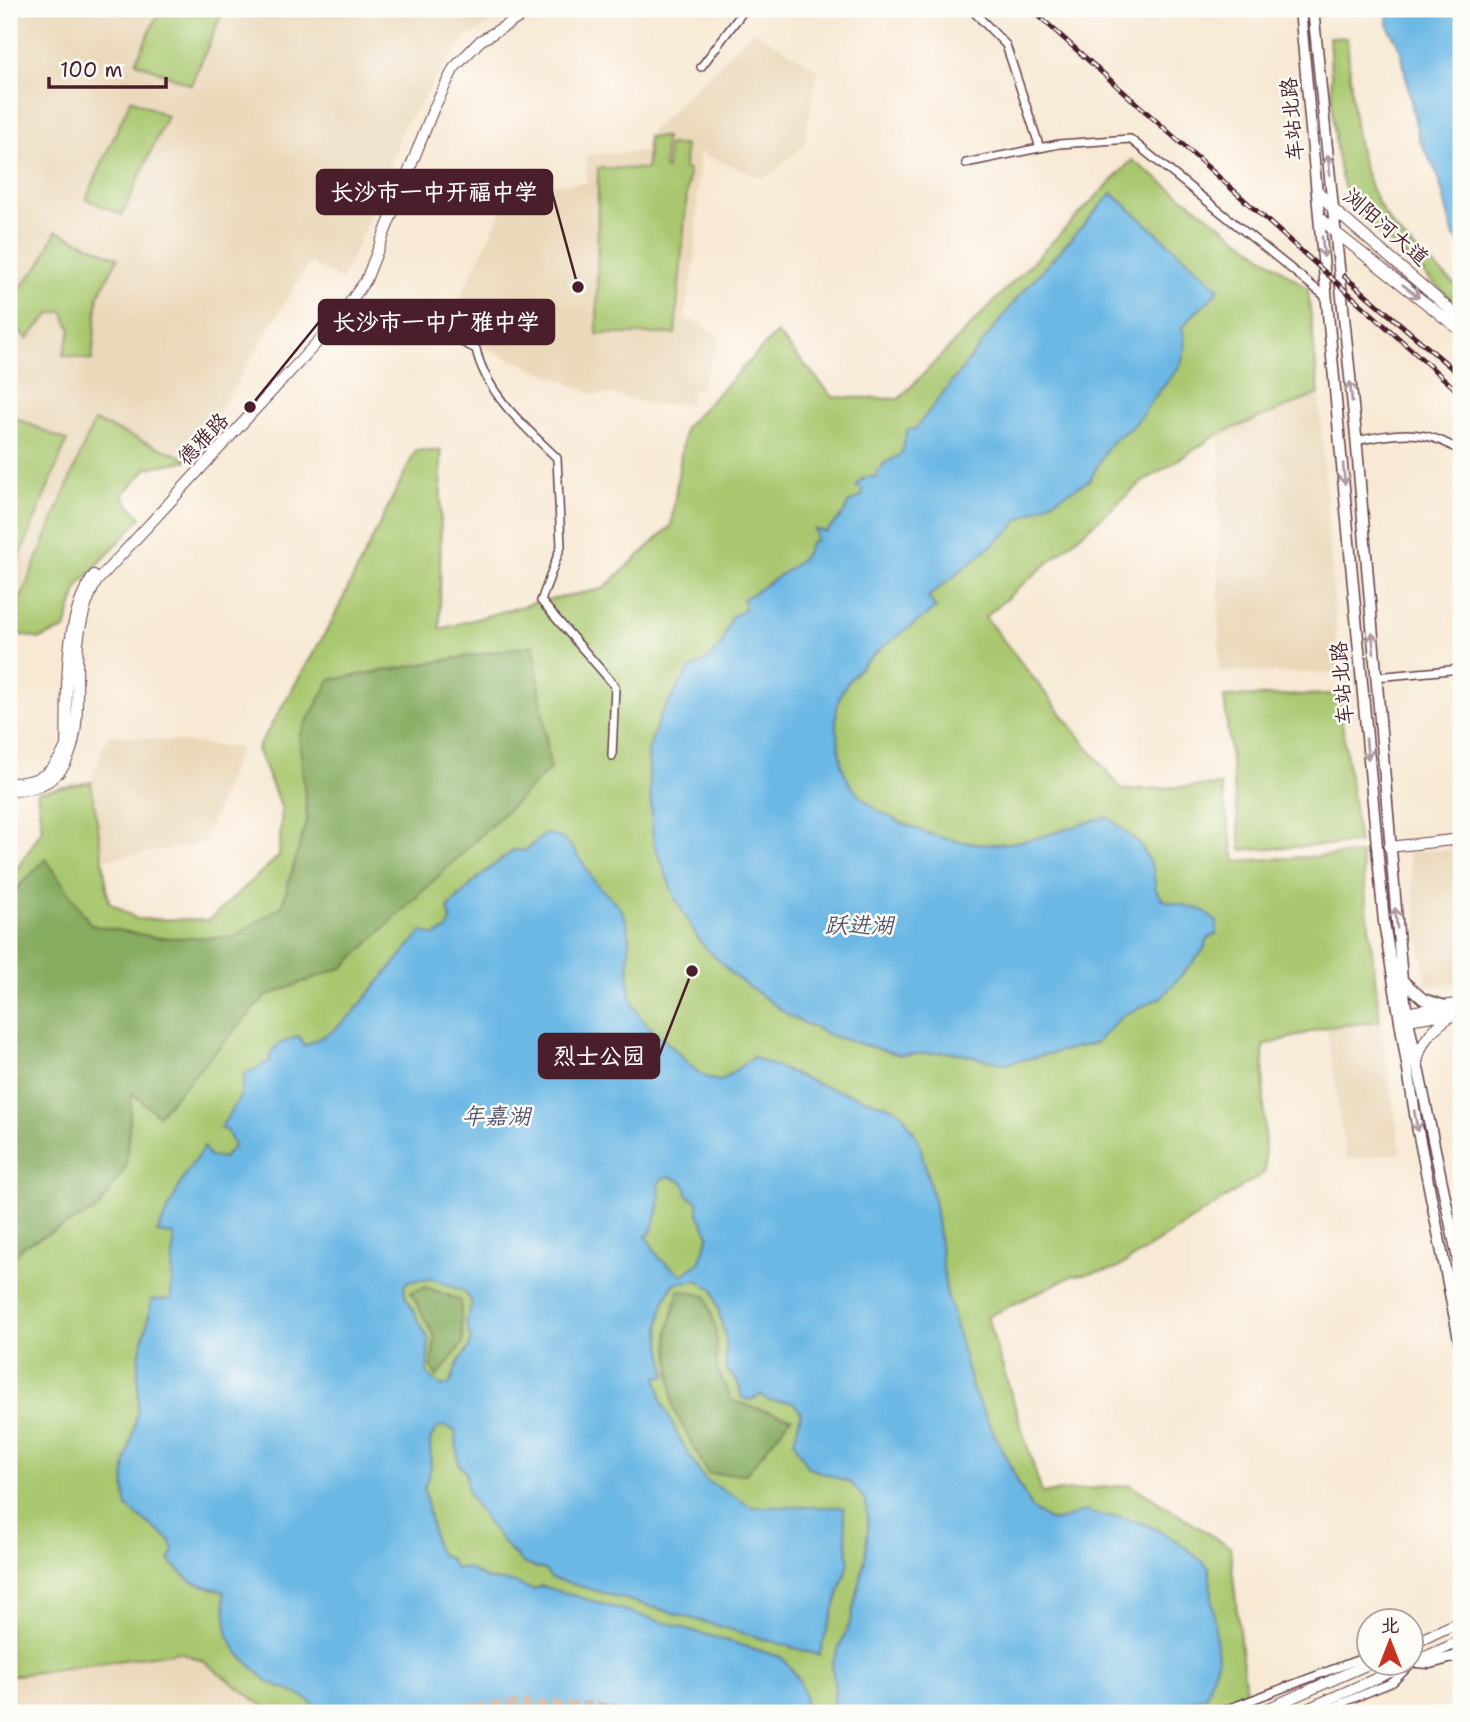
<svg xmlns="http://www.w3.org/2000/svg" width="1470" height="1722" font-family="'Shantell Sans','LXGW WenKai TC',sans-serif">
  <style>
    .built { fill: #ead8ba }
    .green { fill: #a8c76e; stroke: #79734c; stroke-width: 2 }
    .forest { fill: #86ac61; stroke: #686646; stroke-width: 2 }
    .water { fill: #6cb8e5; stroke: #5b6c88; stroke-width: 2; fill-rule: evenodd }
    .lines { fill: none; stroke-linecap: round; stroke-linejoin: round }
    .secondary-tunnel { stroke: #d4c1b2; stroke-width: 10; stroke-dasharray: 10 5; stroke-linecap: butt }
    .street-casing { stroke: #643d44; stroke-width: 10 }
    .secondary-casing { stroke: #643d44; stroke-width: 12 }
    .primary-casing { stroke: #643d44; stroke-width: 13 }
    .street { stroke: #fff; stroke-width: 7 }
    .secondary { stroke: #fff; stroke-width: 10 }
    .primary { stroke: #fff; stroke-width: 10 }
    .rail-casing { stroke: #4a1f2b; stroke-width: 5 }
    .rail { stroke: #fdfcf7; stroke-width: 2.5; stroke-dasharray: 8; stroke-linecap: butt }
    .oneway { stroke: #ae9aa0 }
    .labels { text-anchor: middle; dominant-baseline: central; stroke-width: 5; stroke-linejoin: round; paint-order: stroke }
    .street-label { font-size: 21px; fill: #4a1f2b; stroke: #fdfcf7 }
    .water-label { font-size: 23px; font-style: italic; fill: #56556c; stroke: #fdfcf7 }
    .leader { fill: none; stroke: #4a1f2b; stroke-width: 2.5 }
    .callout-dot { fill: #4a1f2b; stroke: #fdfcf7; stroke-width: 2.5 }
    .callout { fill: #4a1f2b; stroke: #4a1f2b; stroke-width: 2.5 }
    .callout-label { font-size: 23px; text-anchor: middle; font-weight: bold; fill: #fff }
  </style>
  <rect width="100%" height="100%" fill="#fdfcf7"/>
  <filter id="ink" filterUnits="userSpaceOnUse"><feTurbulence type="fractalNoise" baseFrequency=".0143" numOctaves="2"/><feDisplacementMap in="SourceGraphic" scale="14" xChannelSelector="R" yChannelSelector="G"/><feConvolveMatrix kernelMatrix="1 2 1 2 8 2 1 2 1" color-interpolation-filters="sRGB"/></filter>
  <filter id="wash" filterUnits="userSpaceOnUse"><feTurbulence type="fractalNoise" baseFrequency=".00686" numOctaves="4" result="noise"/><feDisplacementMap in="SourceGraphic" scale="28" xChannelSelector="R" yChannelSelector="G"/><feGaussianBlur stdDeviation="1.57" result="paint"/><feColorMatrix in="noise" values="0 0 0 0 0 0 0 0 0 0 0 0 0 0 0 0 0 1.4 0 .05"/><feComposite in="paint" operator="in"/></filter>
  <g filter="url(#wash)">
    <rect width="100%" height="100%" fill="#f7e9d4"/>
    <path class="built" d="M9,9h506l-49,29 -63,89 -16,51 -45,102 -33,-17 -119,197 -43,8 -25,28 19,22 -63,68 -13,43 -56,3z
      M753,31l65,38 -14,77 -40,33 -65,-27 -4,108 -10,58 22,7 -1,4 15,6 -20,52 -10,5 -1,12 -35,1 -44,-11 -16,1 -122,-52 -21,-28 62,-130 73,-2 -1,-29 59,-2 3,-18z
      M1319,394l20,279 -120,-1v-238z
      M108,734l132,14 -36,95 -101,17 -12,-78z
      M1461,849v133l-35,4 -18,-134z
      M1380,1021l21,132 -55,7 -19,-132z
      M180,1652l23,9 69,52h-263v-37z"/>
    <path class="green" d="M160,9h64l-33,76 -55,-23z
      M1329,37l18,1c6,65 5,141 51,194 18,21 43,39 63,58v18l-108,-99c-23,-42 -20,-122 -24,-172z
      M131,99l36,17 -45,99 -36,-16z
      M648,137h17l-1,32h3l1,-24h17l-1,24 5,1 -14,164h-78l1,-166 49,1z
      M1132,160l176,129 11,105 -100,40 -79,50 -155,133 137,173 99,-5 14,76 126,-7 19,167 -53,6 -64,19 2,126 -149,97 -44,7 -85,41 55,176 89,-8 99,62 18,166h-976l-69,-52 -23,-9 -171,24v-795l33,-51 -5,-38 54,-10 18,120 28,17 72,1 70,-64 3,-47 -25,-60 73,-124 86,-175 25,1 -1,178 101,-28 62,-12 68,-63 14,-99 92,-94 56,64 66,2z
      M56,231l62,27 -20,38 -6,64 -29,-5 8,-25 -8,-19 -13,3 -23,25 -18,-19v-18l32,-39z
      M9,415l58,26 -58,142z
      M94,421l96,39 -43,8 -25,28 19,22 -63,68 -13,43 -26,10 -30,-7v-30l12,-4z
      M1338,694l21,149 -118,7 -17,-153z"/>
    <path class="forest" d="M534,645l16,124 -206,198 -78,29 -108,119 -26,-22 -6,74 -29,43 -74,36 -14,19v-369l37,-37 45,66 69,13 73,-1 49,-31 25,-88 -8,-82 31,-56z
      M426,1287l34,13 3,43 -26,34 -6,-10 4,-29 -24,-46z
      M679,1290l27,6 10,34 1,39 15,32 59,17 -45,56h-38l-35,-66 -5,-76z"/>
    <path class="water" d="M1387,9h74v234l-7,-6 -16,-62 -19,-36 -19,-91 -12,-22z
      M1112,193l107,95c-10,18 -26,22 -37,40 11,35 -11,47 -29,71 -7,9 -12,19 -20,27 -7,6 -16,10 -22,17 -10,12 -13,24 -21,37l-73,41 -6,9 -83,67 8,11c-30,24 -72,47 -92,80 -9,15 -9,35 -6,52 2,15 3,31 13,45 22,33 89,56 127,59 43,4 88,-17 130,-27l32,27 13,25 3,21 7,10 39,10 15,12v11l-9,6 -5,12 -41,46 -40,19 -26,27 -91,21 -52,-12 -53,3 -68,-19 -41,-19 -58,-42 -33,-33 -25,-44 -22,-58 -5,-88 12,-36 29,-46 18,-10 14,-15 10,-28 14,-7 -2,-10 49,-33 13,-12 6,-13 5,-2 -2,-11 12,3 19,-20 2,-8 15,-8 1,-6 -6,-3c2,-9 12,-11 20,-10v-7l6,-2v-4c26,-14 17,-6 24,-34l8,-1 105,-134z
      M545,834c27,0 36,30 51,49 10,13 25,20 30,37 9,29 -6,68 13,95 10,14 27,25 39,38 13,13 24,27 43,28l32,-24 67,28 74,23 9,7 16,26 16,64 11,85 27,101 58,117 18,12 9,1 28,-10c12,7 25,4 38,7 35,8 59,25 85,50l9,90 -12,38 -50,17h-324l3,-24 -3,-26 19,-43 14,-61 3,-31 -2,-26 -15,-19 -42,-15 -15,-26 7,-29 -8,-11 -23,-1 -9,-6 -11,5 -8,-2 -4,-16 -12,-12v-30l-13,-51 -16,-9 -22,3c-22,27 -15,60 -8,92l-10,2 5,25 17,36 25,41 48,28h91l6,55 -30,93 -268,-77 -6,-8 -20,-6 -14,-12 -28,-35 -15,-24 -2,-21 -7,-7 -4,-34 -10,-5 -9,3 -6,12 1,26 -7,21 12,59 4,7 10,5 5,9h12l20,11 29,4 17,7 9,-4 239,71c14,15 28,34 23,56h-479l-21,-16 -37,-16 -29,-28 -10,-17 -4,-44 -34,-11 -21,-21 5,-9 -4,-11 -43,-33c-8,-44 4,-55 10,-95 3,-18 -1,-37 2,-54 3,-21 11,-37 12,-58l20,-1 3,-64 -17,-2 28,-58 19,-28 5,9 15,2 10,-12 -7,-16 -7,-1 21,-34 4,-21 25,-13c0,-17 15,-19 29,-25l5,10 29,-15 20,-18 69,-82 12,5 13,-6 4,-10 -3,-12 33,-33 33,-25 11,1zM669,1176l15,7 4,13 10,6v12l11,21 -10,28 -17,12 -22,-16 -14,-23 4,-2c7,-15 12,-34 9,-50l2,-5zM433,1279l31,12 8,11 -6,20 5,18 -2,8 -11,15 -8,21 -8,3 -15,-14 2,-33 -24,-45 -1,-9 4,-5z"/>
  </g>
  <g filter="url(#ink)">
    <g class="lines">
      <path class="secondary-tunnel" d="M417,1713c78,-11 156,-11 235,0"/>
      <g class="street-casing">
        <path id="street" d="M971,9l35,36 34,103
          M701,67l44,-58
          M966,163l93,-19 71,-5 196,158
          M442,332l34,17c10,45 49,78 81,109l4,88 -20,55 74,85 -3,70
          M1356,441c40,-8 70,-14 105,11
          M1376,677l85,-8
          M1217,1713l151,-57
          M1318,1713l75,-31 16,-16"/>
      </g>
      <g class="secondary-casing">
        <path id="secondary" d="M1318,191l15,18 128,110
          M1320,217l14,14 127,100
          M9,783c29,0 45,-9 57,-37 2,-55 -5,-123 28,-171
          M9,791c86,-1 64,-88 69,-148 2,-21 9,-45 19,-62l238,-258 31,-43 67,-170 21,-42 26,-27 53,-32
          M1389,847l72,-8
          M1400,1014l61,-11
          M1401,1021l51,-8
          M1417,1062c5,-24 18,-36 39,-49
          M1410,1645l51,-24
          M1258,1713l115,-51
          M1298,1713l163,-72"/>
      </g>
      <g class="primary-casing">
        <path id="primary" d="M1300,9l84,913 33,204 44,223
          M1313,9l43,427 46,544 6,40 53,254
          M1402,980l21,19 22,7
          M1416,1662l14,1 31,-8"/>
      </g>
      <use href="#street" class="street"/>
      <use href="#secondary" class="secondary"/>
      <use href="#primary" class="primary"/>
      <g class="rail-casing">
        <path id="rail" d="M1031,9l430,385
          M1344,276l117,100"/>
      </g>
      <use href="#rail" class="rail"/>
    </g>
    <defs><path id="oneway-shaft" d="M-6 0H5M1.5-3L5.5 0L1.5 3" fill="none" stroke-width="1.6" stroke-linecap="round" stroke-linejoin="round" transform="scale(1.75)"/></defs>
    <g class="oneway">
      <use href="#oneway-shaft" transform="translate(1329 165) rotate(-96)"/>
      <use href="#oneway-shaft" transform="translate(1323 247) rotate(85)"/>
      <use href="#oneway-shaft" transform="translate(1411 291) rotate(38)"/>
      <use href="#oneway-shaft" transform="translate(1351 392) rotate(-96)"/>
      <use href="#oneway-shaft" transform="translate(1344 474) rotate(85)"/>
      <use href="#oneway-shaft" transform="translate(1373 643) rotate(-95)"/>
      <use href="#oneway-shaft" transform="translate(1367 749) rotate(84)"/>
      <use href="#oneway-shaft" transform="translate(1396 918) rotate(-96)"/>
      <use href="#oneway-shaft" transform="translate(1416 1121) rotate(80)"/>
    </g>
  </g>
  <g class="labels">
    <g class="street-label">
      <text transform="translate(1292 119) rotate(-95)">车站北路</text>
      <text transform="translate(1386 227) rotate(41)">浏阳河大道</text>
      <text transform="translate(203 439) rotate(-46)">德雅路</text>
      <text transform="translate(1342 683) rotate(-95)">车站北路</text>
    </g>
    <g class="water-label">
      <text x="859" y="925">跃进湖</text>
      <text x="496" y="1116">年嘉湖</text>
    </g>
  </g>
  <path class="leader" d="M578 287L552 192M250 407L319 322M692 971L659 1056"/>
  <g class="callout-dot">
    <circle cx="578" cy="287" r="7"/>
    <circle cx="250" cy="407" r="7"/>
    <circle cx="692" cy="971" r="7"/>
  </g>
  <g class="callout">
    <rect x="317" y="170" width="235" height="44" rx="7"/>
    <rect x="319" y="300" width="235" height="44" rx="7"/>
    <rect x="539" y="1034" width="120" height="44" rx="7"/>
  </g>
  <g class="callout-label">
    <text x="434" y="200">长沙市一中开福中学</text>
    <text x="436" y="330">长沙市一中广雅中学</text>
    <text x="599" y="1064">烈士公园</text>
  </g>
  <rect width="1470" height="1722" fill="none" stroke="#fdfcf7" stroke-width="35"/>
  <g transform="translate(1390 1642)"><circle r="33" fill="#fdfcf7" stroke="#b5a4a5" stroke-width="2"/>
  <path d="M0-5L12 26L0 18L-12 26Z" fill="#c8321e"/>
  <text y="-10" font-size="19" font-weight="bold" text-anchor="middle" fill="#4a1f2b">北</text>
  </g>
  <path d="M49 77v10h117v-10" fill="none" stroke="#4a1f2b" stroke-width="3.5"/>
  <text x="60" y="77" font-size="21" fill="#4a1f2b" stroke="#fdfcf7" stroke-width="5" paint-order="stroke">100 m</text>
</svg>
